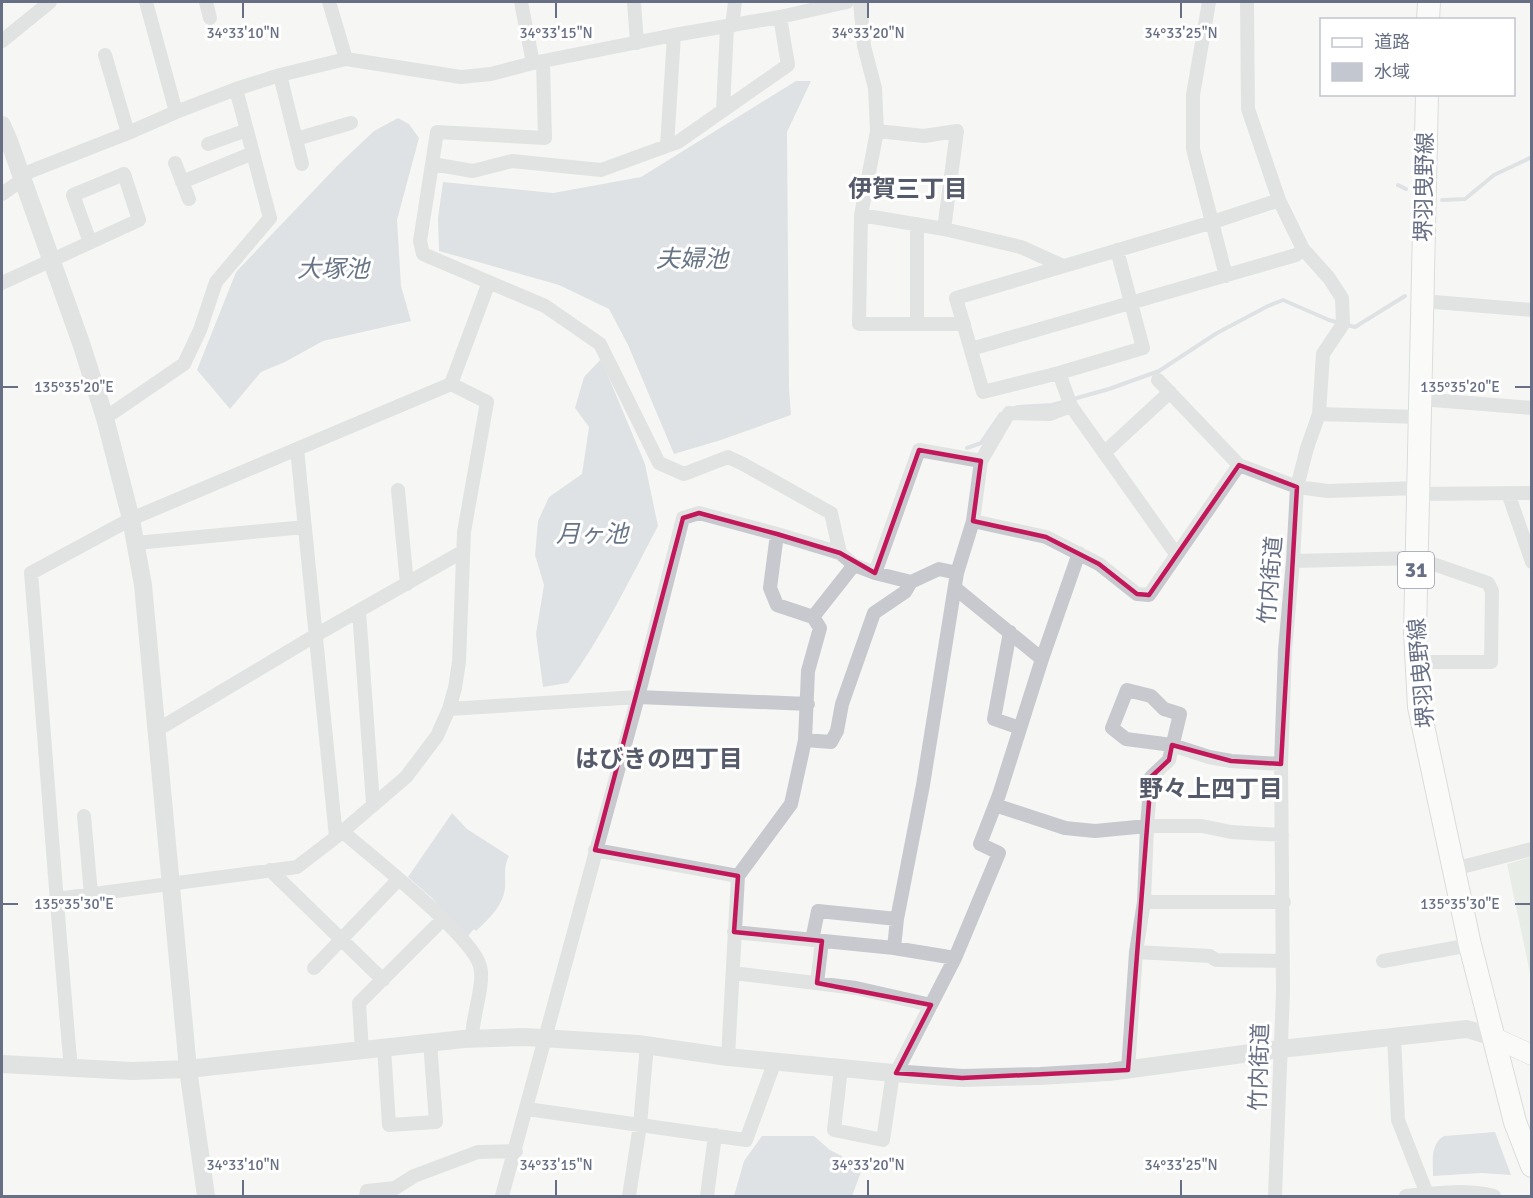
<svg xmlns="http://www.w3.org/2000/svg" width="1533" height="1198" font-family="Signika,'Noto Sans JP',sans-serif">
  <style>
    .green { fill: #d6ded5 }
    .water { fill: #c3c8d0 }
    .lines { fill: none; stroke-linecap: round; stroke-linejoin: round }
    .stream { stroke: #c3c8d0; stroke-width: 4 }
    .secondary-casing { stroke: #babcc2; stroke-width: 21 }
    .primary-casing { stroke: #b8babf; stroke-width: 24 }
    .minor { stroke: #c8c9ce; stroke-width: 14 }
    .tertiary { stroke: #c8c9ce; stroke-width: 18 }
    .secondary { stroke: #fff; stroke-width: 20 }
    .primary { stroke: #fff; stroke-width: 22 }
    .marked { fill: none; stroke: #c2185b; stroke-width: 4.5; stroke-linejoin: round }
    .ticks { fill: none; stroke: #676f84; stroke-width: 2 }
    .labels { text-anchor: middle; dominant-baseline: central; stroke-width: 6; stroke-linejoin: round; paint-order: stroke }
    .shield { fill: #fff; stroke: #959aa9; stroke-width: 1.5 }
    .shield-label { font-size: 21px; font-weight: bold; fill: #676f84 }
    .street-label { font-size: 22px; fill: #676f84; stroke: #fff }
    .neighbourhood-label { font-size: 24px; font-weight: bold; fill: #555a6a; stroke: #fff }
    .water-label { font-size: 24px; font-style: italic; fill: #687587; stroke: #fff }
    .ticks-label { font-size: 15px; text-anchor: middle; fill: #676f84; stroke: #fff; stroke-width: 6; stroke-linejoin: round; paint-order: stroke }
  </style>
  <rect width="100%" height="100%" fill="#f6f7f4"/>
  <path class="green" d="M1531,857h1l-1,121 -24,-114z"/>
  <path class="water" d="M796,81h15l-24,51 2,256 2,27 -70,25 -47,14 -46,-109 -19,-36 -50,-24 -120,-34 -1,-33 5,-36 110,11 88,-16z
    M398,118l11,6 10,14 -22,82 4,66 10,35 -88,20 -38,21 -24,10 -31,37 -33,-39 39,-98 102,-107 36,-34z
    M601,359l44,105 13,62c-28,53 -55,109 -90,157l-25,4 -7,-53 8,-49 -9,-30 3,-34 11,-24 33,-23 7,-47 -14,-19 9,-31z
    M452,813l15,16 42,27c-6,10 -3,20 -4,32 -2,18 -16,31 -29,43l-2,-2 -7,8 -35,-39 -24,-21z
    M1495,1132l16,43 -29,-2 -49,3c0,-15 -3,-32 11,-40z
    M762,1136h52l16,14 33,17 -11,29h-118l10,-35z"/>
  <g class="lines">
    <path class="stream" d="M1398,185l8,4
      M1442,200l23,-1 29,-24 38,-18
      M1017,407l35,-2 57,-16 50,-18 58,-38 51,-27 15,-6 46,20 26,7 50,-31
      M967,448l14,-5 20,-29"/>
    <g class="secondary-casing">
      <path id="secondary" d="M1493,1037l39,18"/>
    </g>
    <g class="primary-casing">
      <path id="primary" d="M1428,20l1,-18
        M1427,94l-12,539 4,74 51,238 45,177 17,44"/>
    </g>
    <path class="minor" d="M146,2l30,110
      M206,2l4,16
      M329,2l17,57
      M521,2l12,61
      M634,2l3,41
      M860,2l4,44 11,42 2,43 -16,84 83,14 77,18 42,19
      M1209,2l-16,93v54l33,127
      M1247,2l1,107 31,91 24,49 26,29 13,20 1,26 -20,30 -4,60 -12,34 -10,39 -4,74 -8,89 -4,114 2,227 -8,205
      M732,26l3,-24
      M2,41l48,-39
      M105,55l23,78
      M543,62l2,76 -108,-6 -17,109 3,13 122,52 55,38 59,119 25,11 44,-17 15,7 88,49 9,40
      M280,75l22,89
      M723,110l4,-83
      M877,131l47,5 33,-5 -13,98
      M296,139l55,-16
      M208,144l39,-14
      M667,146l7,-111
      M175,163l14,36
      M432,164l41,7 39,-10 89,9 77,-28 110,-77 -8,-48
      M21,175l107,-42 48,-21 60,-23 44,-14 66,-16 115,18 30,-3 42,-11 141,-28 106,-18 67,-15
      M182,182l71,-29
      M2,194l20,-14
      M861,215l-2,109h105
      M917,224v100
      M1117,250l26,98 -84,25 -76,19 -27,-94 257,-76 66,-22
      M2,283l137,-63 -15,-46 -51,21 17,47
      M1422,301l110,9
      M971,349l325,-94 7,-6
      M1059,373l12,33
      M1158,380l81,85
      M1420,399l112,9
      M1319,414l100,3
      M105,418l79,-54 16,-34 16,-48 54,-64 -34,-129
      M297,449l39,388
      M1104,453l66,-61
      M398,490l9,94
      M1508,493l24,69
      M1417,494l115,-1
      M136,543l169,-16
      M1176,554l-105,-148 -21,8 -41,-1 -28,48 -8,60 73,16 53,27 38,30 12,1 90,-130 58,22 31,4 90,-3
      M1293,561l123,-3 72,25 4,8 -1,71h-75
      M875,573l44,-123 62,11
      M955,588l87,71 37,-106
      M359,611l14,193
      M813,617l41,-52 21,8 36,9 28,-13 18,4
      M1010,632l-16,87 26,9
      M449,709l189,-12 170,7
      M157,730l159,-95 146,-83
      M805,740l26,2 6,-11 5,-27 32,-91 31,-21 6,-10
      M995,805l70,23 30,3 52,-5 4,-49 18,-17 11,-46 -16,-5 -13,-13 -24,-6 -15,38 14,11 46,6 37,12 22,4 50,3
      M84,816l7,78
      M342,831c28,25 130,104 138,135 5,18 -8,51 -8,72
      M1282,835l-51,-3 -29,-6h-55l-3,76h140
      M595,850l143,26
      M1454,869l78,-20
      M270,870l113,110
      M56,899l241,-32 39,-30 70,-60 31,-41 12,-27 6,-21 4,-26 5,-130 23,-130 -36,-18
      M734,932l160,16 61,10 -59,115
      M812,940l6,-29 79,8
      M894,948l3,-29 26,-134 34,-212 16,-52
      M1136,952l74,4 6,4 67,1
      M955,958l44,-105 -19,-9 19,-49 43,-136
      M1383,961l87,-16
      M314,968l84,-88
      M733,973l123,15 75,17
      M817,983l5,-42
      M1394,1036l4,84 29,74
      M384,1048l5,77 47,-3 -6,-80
      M362,1050l-3,-47 84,-84
      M728,1057l10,-181 53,-72 14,-64 3,-69 12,-43 -7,-11 -36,-12 -7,-17 7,-54
      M841,1068l-7,62 49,10 10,-67
      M71,1069c-15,-166 -26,-331 -40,-496l100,-54 320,-135 38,-102
      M1128,1070l8,-118 8,-50
      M527,1109l219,31 29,-79
      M366,1196l1,-5 28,-3 19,-12 64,-24 38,-1
      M502,1196l136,-499 45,-179 16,-5 78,21 63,19 14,12
      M629,1196l11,-71 7,-80
      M707,1196l8,-61
      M1406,1196c29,-3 59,-7 88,0"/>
    <path class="tertiary" d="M2,125l7,16 72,202 24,75 26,101 12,66 45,484 18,127
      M2,1064l130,7 56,-2 276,-30 61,-2 113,7 90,13 165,16 69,5 78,-2 69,-4 171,-23 187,-20 26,8"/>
    <use href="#secondary" class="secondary"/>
    <use href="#primary" class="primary"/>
  </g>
  <path d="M0 0H1533V1198H0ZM919,450l62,11 -8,60 73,16 53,27 38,30 12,1 90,-130 58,22 -16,277 -50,-3 -59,-16 -3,15 -18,17 -23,293 -166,8 -66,-5 35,-68 -114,-22 5,-42 -88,-9 4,-56 -143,-26 88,-332 16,-5 78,21 63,19 35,20z" fill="#f6f7f4" fill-opacity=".55" fill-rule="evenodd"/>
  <path class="marked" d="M919,450l62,11 -8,60 73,16 53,27 38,30 12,1 90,-130 58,22 -16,277 -50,-3 -59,-16 -3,15 -18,17 -23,293 -166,8 -66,-5 35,-68 -114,-22 5,-42 -88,-9 4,-56 -143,-26 88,-332 16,-5 78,21 63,19 35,20z"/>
  <path class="ticks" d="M243,3v15M556,3v15M868,3v15M1181,3v15M3,387h15M1515,387h15M3,904h15M1515,904h15M243,1180v15M556,1180v15M868,1180v15M1181,1180v15"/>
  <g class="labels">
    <rect class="shield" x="1398" y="552" width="36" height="36" rx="4.5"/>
    <g class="shield-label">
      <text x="1416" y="570">31</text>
    </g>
    <g class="street-label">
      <text transform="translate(1424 187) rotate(-89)">堺羽曳野線</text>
      <text transform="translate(1270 580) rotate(-85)">竹内街道</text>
      <text transform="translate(1421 673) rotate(-95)">堺羽曳野線</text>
      <text transform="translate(1259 1067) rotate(-88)">竹内街道</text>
    </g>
    <g class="neighbourhood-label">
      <text x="908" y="189">伊賀三丁目</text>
      <text x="659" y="759">はびきの四丁目</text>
      <text x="1211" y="789">野々上四丁目</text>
    </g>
    <g class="water-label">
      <text x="692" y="259">夫婦池</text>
      <text x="333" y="269">大塚池</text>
      <text x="592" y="534">月ヶ池</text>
    </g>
  </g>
  <g class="ticks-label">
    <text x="243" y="38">34°33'10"N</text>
    <text x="556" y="38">34°33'15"N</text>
    <text x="868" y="38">34°33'20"N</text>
    <text x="1181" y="38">34°33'25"N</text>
    <text x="1460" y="392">135°35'20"E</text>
    <text x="74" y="392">135°35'20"E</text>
    <text x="1460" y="909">135°35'30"E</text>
    <text x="74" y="909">135°35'30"E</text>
    <text x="243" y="1170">34°33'10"N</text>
    <text x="556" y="1170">34°33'15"N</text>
    <text x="868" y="1170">34°33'20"N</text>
    <text x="1181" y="1170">34°33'25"N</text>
  </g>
  <rect width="1533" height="1198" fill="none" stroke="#676f84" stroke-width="6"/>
  <rect x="1320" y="18" width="195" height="78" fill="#ffffff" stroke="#c2c5ce" stroke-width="1.5"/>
  <rect x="1332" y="38" width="30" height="9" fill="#ffffff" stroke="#c2c5ce" stroke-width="1.5"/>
  <text x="1374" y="48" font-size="18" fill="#676f84">道路</text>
  <rect x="1332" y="63" width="30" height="18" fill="#c3c8d0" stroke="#c2c5ce" stroke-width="1.5"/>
  <text x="1374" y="78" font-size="18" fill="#676f84">水域</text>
</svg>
